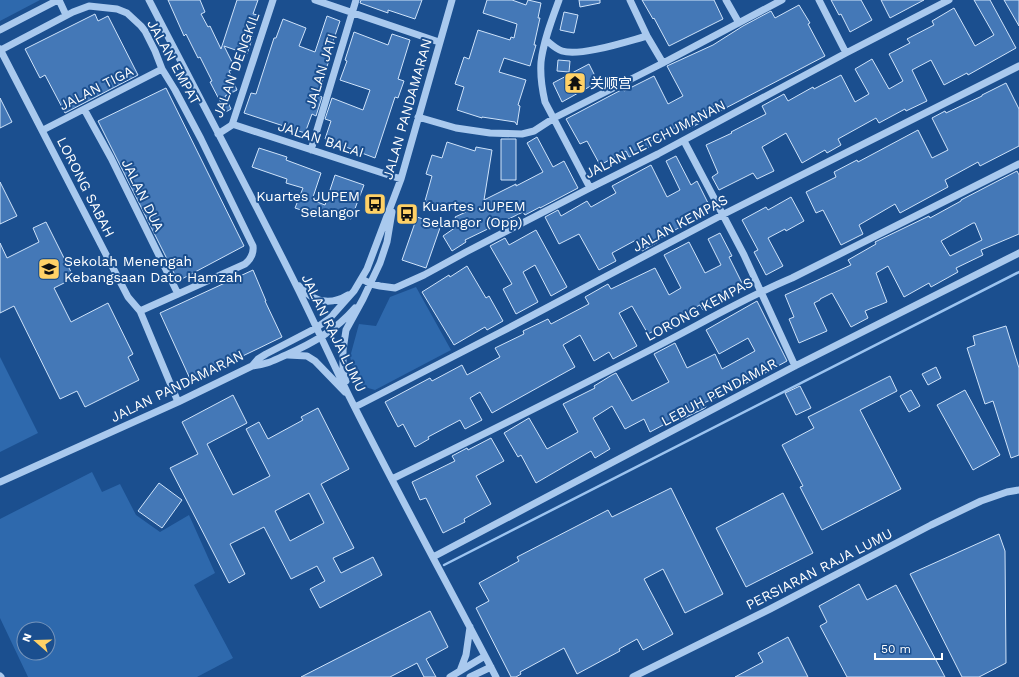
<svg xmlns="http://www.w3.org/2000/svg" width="1019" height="677" font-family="'Work Sans','Noto Sans SC',sans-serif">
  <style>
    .green { fill: #2e69ad; fill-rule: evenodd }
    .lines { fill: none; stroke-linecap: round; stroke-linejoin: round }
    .stream { stroke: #9cc4f0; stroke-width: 2.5 }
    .building { fill: #4478b7; stroke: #cfe3fa; fill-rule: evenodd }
    .minor { stroke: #a9c9ee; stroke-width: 7 }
    .labels { text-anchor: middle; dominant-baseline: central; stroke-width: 4; stroke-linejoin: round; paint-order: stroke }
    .street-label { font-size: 14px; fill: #fff; stroke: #1b4f8f }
    .poi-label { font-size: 14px; fill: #fff; stroke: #1b4f8f; text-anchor: start }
  </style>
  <rect width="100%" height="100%" fill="#1b4f8f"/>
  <path class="green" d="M0,0h40l-40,21z
    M416,287l35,63 -76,40 -17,-5 -8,-28 9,-33 17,2 14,-29z
    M0,357l38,76 -38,19z
    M92,472l10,20 18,-8 16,31 24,17 29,-17 26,58 -21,12 39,73 -36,19h-169l-28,-59v-99zM24,629h24v24h-24z"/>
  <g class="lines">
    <path class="stream" d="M444,565l575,-293"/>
  </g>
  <path class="building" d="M168,0h32l5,12 -4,2 7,13 2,-1 11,23 16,-49h21l-5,14 5,1 -7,20 2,1 -6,18 -23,-8 11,22 -6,3 8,19 -12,6 6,13 -9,5 -5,-9 4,-2 -11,-21 2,-1 -12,-24 -2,1 -12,-24 -2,2z
    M361,0h61l-7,19 -27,-9v3l-28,-10z
    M487,0h25l14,5 2,-5 13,3 -3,15h2l-6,27h2l-6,21 -26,-8 -5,14 27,8 -8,25 2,1 -3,19 -2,-3 -33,-5v1l-25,-8 7,-23 -9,-3 9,-27 5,2 9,-29 32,10 1,-3 3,1 3,-14 -34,-11z
    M579,0h21v3l-20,4z
    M642,0h72l9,19 -54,27 -15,-28 -1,1z
    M831,0h30l11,20 -22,12 -9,-18 -2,1z
    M881,0h43l-34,18z
    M974,0h16l26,48 -48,27 -1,-2 -23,12 -13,-25 -19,10 15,31 -21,10 -1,-2 -26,14 -3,-5 -38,21 3,6 -14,8 -2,-3 -23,13 -16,-30 -24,14 12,24 -17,8 -4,-6 -34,17 -7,-13 6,-4 -12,-28 26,-12 -1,-1 35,-18 -4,-8 22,-12 4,7 25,-14 1,2 27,-14 14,27 14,-8 -14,-25 17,-10 17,30 14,-8 -14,-27 21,-11 -3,-4 27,-14 -2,-4 22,-13 21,38 19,-11z
    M1004,0h15v26z
    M799,5l11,18 -2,1 17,32 -105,55 -3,-6 -20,11 3,7 -12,6 -3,-7 -36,20 2,4 -22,11 -3,-6 -26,14 -13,-24 -7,3 -14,-25 57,-30 1,2 30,-15 14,28 15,-8 -16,-30 46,-21 30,-19 28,-15 4,7z
    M564,12l14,3 -4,18 -14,-3z
    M95,14l3,7 10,-5 30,59 -73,38 -20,-38 -5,3 -15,-29z
    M327,16l13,5 -12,35 2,1 -12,38 4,2 -6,19 -4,-2 -7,19 -61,-20 7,-20 5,1 18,-56h2l7,-19 23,9 -7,18 16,6z
    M354,32l34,13 4,-11 18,6 -12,39 6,2 -6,17 -3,-1 -20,61 -50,-19 6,-18 -6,-2 7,-21 31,12 7,-20 -30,-10 7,-19 -2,-1z
    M558,60l12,1 -1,11 -12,-1z
    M589,64l9,18 -36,20 -9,-19z
    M1006,83l13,26v37l-39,20 -2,-4 -33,18 3,7 -48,26 -5,-9 -36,21 4,9 -22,11 -18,-35 -7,3 -10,-21 30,-15 -2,-5 23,-12 1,2 60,-32 14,28 16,-8 -16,-32 13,-7 1,2 36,-17v-1z
    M166,88l78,158 -66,35 -80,-160z
    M0,98l12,24 -12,6z
    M537,137l16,30 11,-6 14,27 -38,20v-1l-15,8 -2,-3 -58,28 1,2 -14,9 -9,-15 16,-11 -4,-8 11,-5 -41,-11 7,-25 -6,-2 6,-19 10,3 5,-16 28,9 1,-4 16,3 -8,50 32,-16v2l27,-14 -16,-29z
    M501,139h15v41h-15z
    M259,148l28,9 -1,3 35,13 -9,27 13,5 10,-30 29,10 -13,34 -21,-8 -2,5 -23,-8 -1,3 -9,-3 8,-20 -17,-5 1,-4 -35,-12z
    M676,156l15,29 6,-4 12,24 -29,15 4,5 -27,15 1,2 -16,9 -6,-11 -24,13 4,8 -17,9 -20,-36 -20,10 -14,-27 13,-7 3,6 26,-15 4,6 25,-14 -4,-7 39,-21 16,32 13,-7 -14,-29z
    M1017,171l2,4v59l-38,16 2,5 -27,13 2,4 -27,15 -2,-4 -25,14 -16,-31 -12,7 11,29 -22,9 3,7 -17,9 -19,-34 -12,6v1l-6,3 13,28 -28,12 -10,-24 5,-2 -9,-22 66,-30 -3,-5 28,-16 -1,-2 54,-26 1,2 31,-17v-1zM973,223h2l7,17 -32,16 -9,-15z
    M0,182l17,34 -17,8z
    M791,197l13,24 -18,10 -1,-2 -17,9 15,28 -17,9 -12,-23 4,-2 -16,-30 24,-13 2,3z
    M417,217l24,8 -15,43 -24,-8z
    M46,222l28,56 -20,10 17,34 37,-19 25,51 -5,3 11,23 -54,27 -8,-16 -17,8 -46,-93 -14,7v-70l7,15 32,-16 -6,-14z
    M536,230l31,57 -16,9 -16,-31 -12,7 15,30 -22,12 -13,-25 9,-5 -22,-38 15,-8 4,7z
    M720,233l12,23 -3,1 14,28 -25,14 1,2 -16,9 -3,-5 -32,16v2l-20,11 -16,-28 -13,7 18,33 -24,13 -4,-7 -15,9 -14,-26 -17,10 12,22 -83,46 -12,-21 -10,6 12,22 -17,9 -5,-9 -32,17 1,2 -14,8 -12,-23 -5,3 -13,-25 45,-24 2,3 30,-16 5,10 33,-18 -5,-9 29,-14 -1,-3 25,-12 3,5 38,-20 -4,-7 23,-13 3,5 44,-21 14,27 12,-7 -17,-33 25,-13 16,31 16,-8 -13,-26z
    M467,266l19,32 3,-2 14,25 -16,9 -2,-3 -31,18 -32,-53 27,-17 1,2z
    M253,270l13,31h-1l17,36 -91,44 -31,-68z
    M757,301l30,60 -51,28 -1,-1 -31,15 2,4 -3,2 -23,11 -2,-3 -28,15 -6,-13 -19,10 -13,-23 -19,12 17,31 -15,9 -4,-7 -55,32 -15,-28 -3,2 -14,-24 25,-15 18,31 31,-17 -15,-28 32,-16 -1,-2 18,-11 4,-2 16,28 37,-19 -15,-28 21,-11 12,25 28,-14 7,15 33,-18 -7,-13 -29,16 -13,-24z
    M1006,326l13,42v87l-8,3 -18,-57 -8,3 -18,-56 8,-3 -2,-9z
    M936,367l5,11 -13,7 -6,-11z
    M890,376l7,15 -37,19 41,79 -79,41 -22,-43 3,-1 -21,-41 32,-17 -6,-11z
    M800,386l11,22 -15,7 -11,-22z
    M911,390l9,16 -11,6 -9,-16z
    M965,390l35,65 -27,15 -36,-65z
    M233,395l14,28 -40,21 26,51 37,-19 -24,-47 13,-7 9,17 35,-19 -2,-3 17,-9 31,61 -28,15 33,64 -21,10 8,15 32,-16 9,18 -62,33 -10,-19 15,-8 -8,-15 -26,13 -27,-52 -34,17 15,30 -16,9 -59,-115 28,-14 -16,-32zM309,493l15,30 -34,18 -15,-30z
    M491,438l13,23 -28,15 15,28 -27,15 1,3 -22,11 -17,-35 -6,2 -8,-18 43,-21 -3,-5 15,-8 1,2z
    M159,483l23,17 -20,28 -24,-17z
    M671,488l52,106 -38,19 -22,-44 -19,10 29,55 -30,16 -6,-11 -18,10 1,2 -43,23 -13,-26 -44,24 1,2 -5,3h-5l-35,-69 13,-7 -10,-18 40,-22 -2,-4 91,-47 4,7z
    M783,493l30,60 -67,34 -30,-59z
    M999,534l6,17 1,112 -27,14h-17l-52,-103z
    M859,584l8,16 29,-15 49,92h-98l-27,-51 7,-4 -8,-16z
    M430,611l18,36 -22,12 10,18h-12l-7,-14 -27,14h-89z
    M788,637l20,40h-73l28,-15 -5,-9z"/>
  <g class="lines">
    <path class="minor" d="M59,0l7,15
      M149,0c48,93 97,185 144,279 19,38 37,78 56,117 47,94 98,187 147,281
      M315,0l124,42
      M559,0c-7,19 -16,42 -18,62 -1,14 1,27 4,40l45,86
      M630,0l17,36 16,27
      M726,0l13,23
      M819,0l27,53
      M0,30l58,-30
      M546,40c5,4 10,9 16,11 18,6 66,-10 85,-15
      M0,49l128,248 12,14 38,91
      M1,50l72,-38 16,-6 28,3 10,4 14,13 4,5 10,20 7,18 13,21 26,49 52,107c1,8 -2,13 -8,18l-105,47
      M84,109l27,49 67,136
      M418,117l38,11 34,5 32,1 12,-3 20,-13 109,-55 119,-63
      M232,124l169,55
      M43,130l119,-61
      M218,134l14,-9 41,-125
      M684,141l60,114 51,111
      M311,150l45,-150
      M362,279l9,5 9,2 15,2 29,-13 42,-23 124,-64 68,-34 188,-101 103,-53
      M299,286c14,16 31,20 49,9
      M288,355l19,1 8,5 30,31
      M252,366c16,-2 20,-5 34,-11 27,-12 50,-25 69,-47
      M346,381l-3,-11v-20l3,-20 17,-31 17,-36 7,-21 5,-30
      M355,407l144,-74 223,-118 297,-149
      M392,479c87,-42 174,-86 260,-130 47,-24 92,-51 140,-71l227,-114
      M0,482l178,-80 74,-36 6,-7 8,-5 50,-26 14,-10 24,-27 13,-22 34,-90 51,-179
      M433,557l362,-191 224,-113
      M460,671l6,-16 4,-28
      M0,676l1,1
      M450,677l35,-21
      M470,677l21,-10
      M633,677l137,-68 161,-84 50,-24 26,-9 12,-2"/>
  </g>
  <defs>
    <g id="temple-square" transform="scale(1.15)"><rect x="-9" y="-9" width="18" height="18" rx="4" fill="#ffd166" stroke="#1b4f8f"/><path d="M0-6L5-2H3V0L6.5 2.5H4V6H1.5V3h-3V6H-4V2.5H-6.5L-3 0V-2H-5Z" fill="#111"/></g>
    <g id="bus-square" transform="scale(1.15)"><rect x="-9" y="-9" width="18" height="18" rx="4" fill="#ffd166" stroke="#1b4f8f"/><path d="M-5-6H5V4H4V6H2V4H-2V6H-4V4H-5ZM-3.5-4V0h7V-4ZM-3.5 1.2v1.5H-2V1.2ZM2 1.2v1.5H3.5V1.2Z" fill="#111"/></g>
    <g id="school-square" transform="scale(1.15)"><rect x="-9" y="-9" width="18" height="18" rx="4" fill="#ffd166" stroke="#1b4f8f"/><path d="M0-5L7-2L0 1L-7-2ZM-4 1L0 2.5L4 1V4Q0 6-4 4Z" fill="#111"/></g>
  </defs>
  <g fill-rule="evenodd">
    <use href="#temple-square" x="575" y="83"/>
    <use href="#bus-square" x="375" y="204"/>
    <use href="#bus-square" x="407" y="214"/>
    <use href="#school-square" x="49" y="269"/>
  </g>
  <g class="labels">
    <g class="street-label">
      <text transform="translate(174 62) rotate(61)">JALAN EMPAT</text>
      <text transform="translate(236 65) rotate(-70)">JALAN DENGKIL</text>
      <text transform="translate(321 71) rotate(-73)">JALAN JATI</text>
      <text transform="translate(96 88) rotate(-27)">JALAN TIGA</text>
      <text transform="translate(407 109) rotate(-74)">JALAN PANDAMARAN</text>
      <text transform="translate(321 139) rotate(18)">JALAN BALAI</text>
      <text transform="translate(655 139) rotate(-27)">JALAN LETCHUMANAN</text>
      <text transform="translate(86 187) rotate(63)">LORONG SABAH</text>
      <text transform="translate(143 195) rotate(64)">JALAN DUA</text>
      <text transform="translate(680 223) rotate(-28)">JALAN KEMPAS</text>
      <text transform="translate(699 309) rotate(-28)">LORONG KEMPAS</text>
      <text transform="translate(334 333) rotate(64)">JALAN RAJA LUMU</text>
      <text transform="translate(177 386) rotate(-26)">JALAN PANDAMARAN</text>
      <text transform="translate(719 392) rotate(-28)">LEBUH PENDAMAR</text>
      <text transform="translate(819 569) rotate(-27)">PERSIARAN RAJA LUMU</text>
    </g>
    <g class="poi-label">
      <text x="590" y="83">关顺宫</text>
      <text x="360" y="196" text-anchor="end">Kuartes JUPEM<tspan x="360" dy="16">Selangor</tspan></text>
      <text x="422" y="206">Kuartes JUPEM<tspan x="422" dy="16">Selangor (Opp)</tspan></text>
      <text x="64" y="261">Sekolah Menengah<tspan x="64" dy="16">Kebangsaan Dato Hamzah</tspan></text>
    </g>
  </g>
  <g transform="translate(36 641) rotate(290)"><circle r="19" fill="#1b4f8f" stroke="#7695bc"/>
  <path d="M0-3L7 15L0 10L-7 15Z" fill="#ffd166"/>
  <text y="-6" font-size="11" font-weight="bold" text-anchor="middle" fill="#ffffff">N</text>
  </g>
  <path d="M875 653v6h67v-6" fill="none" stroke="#ffffff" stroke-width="2"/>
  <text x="881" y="653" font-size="12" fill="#ffffff" stroke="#1b4f8f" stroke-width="3" paint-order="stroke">50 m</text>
</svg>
